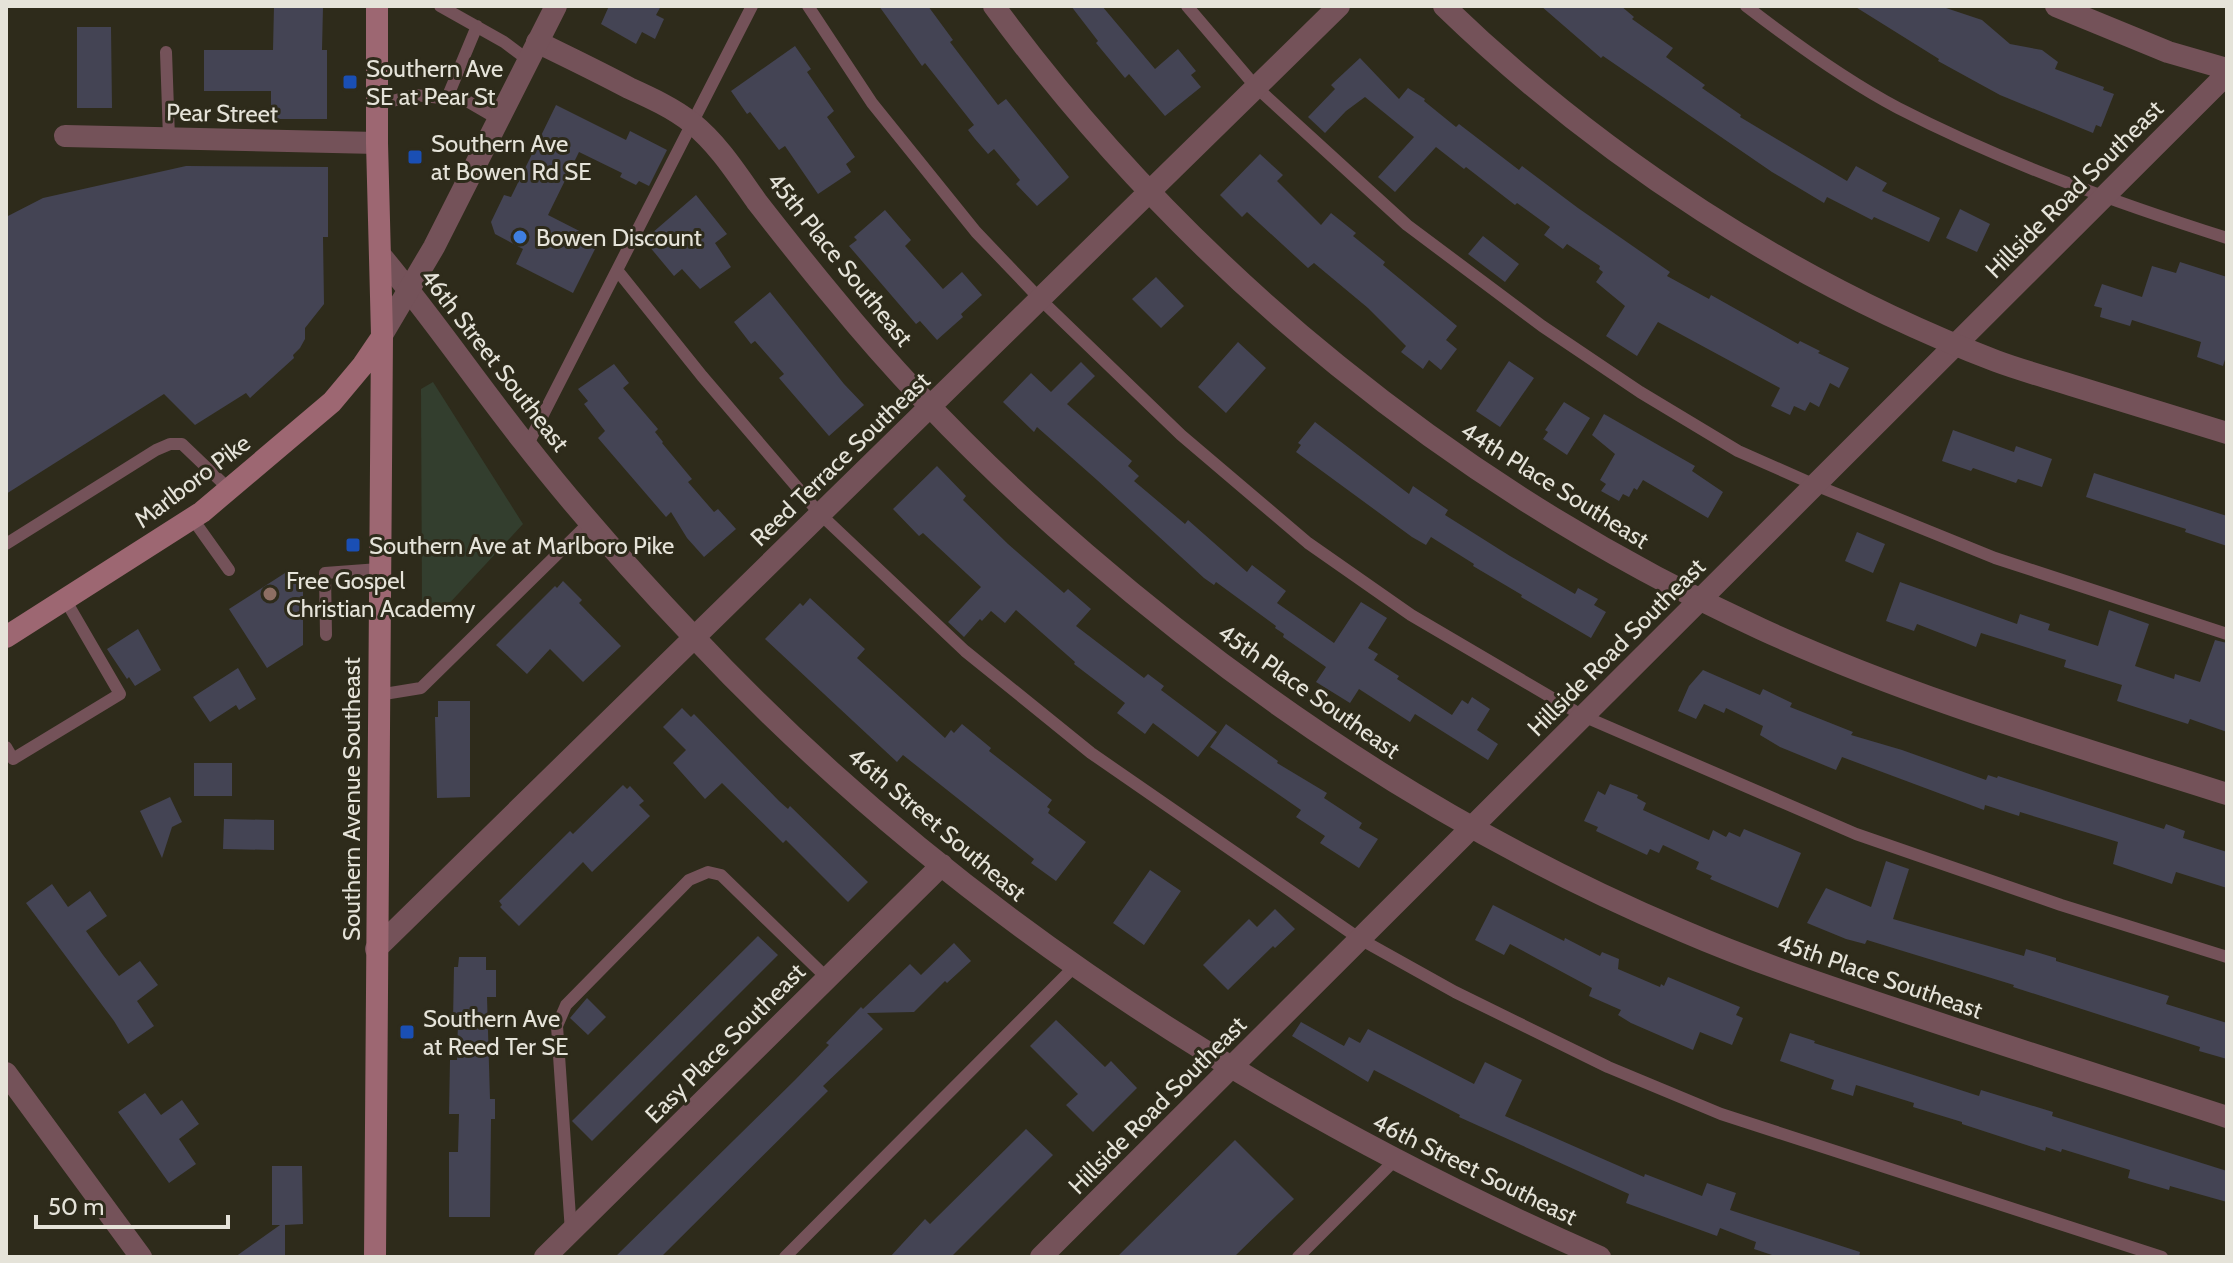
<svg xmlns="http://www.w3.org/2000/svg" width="2233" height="1263" font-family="Cabin,sans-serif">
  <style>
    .green { fill: #333e2e }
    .building { fill: #444454 }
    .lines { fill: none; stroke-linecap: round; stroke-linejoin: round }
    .service { stroke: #745259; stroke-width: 12 }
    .minor { stroke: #745259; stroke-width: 22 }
    .tertiary { stroke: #745259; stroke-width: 22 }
    .secondary { stroke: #9d6772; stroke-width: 22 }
    .transit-dot { fill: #1a4fb4; stroke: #2e2b1b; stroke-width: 3 }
    .shop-dot { fill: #3f7fe0; stroke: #2e2b1b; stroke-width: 3 }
    .education-dot { fill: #8d6e63; stroke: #2e2b1b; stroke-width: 3 }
    .labels { text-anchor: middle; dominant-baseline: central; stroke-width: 6; stroke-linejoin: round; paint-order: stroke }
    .poi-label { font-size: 24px; fill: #e5e3d9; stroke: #2e2b1b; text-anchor: start }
    .street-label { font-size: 24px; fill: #e5e3d9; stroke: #2e2b1b }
  </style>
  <rect width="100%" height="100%" fill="#2e2b1b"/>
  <path class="green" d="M433,382l90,142 -78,84 -23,1 -1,-220z"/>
  <path class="building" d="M274,6l49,1 -1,43h5v69h-56v-28h-67v-41h69z
    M609,6h52l-5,9 8,4 -9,20 -13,-7 -6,12 -35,-20z
    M879,6h49l25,34 -3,2 48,63 8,-6 63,78 -5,5 -27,24 -21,-22 4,-4 -26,-31 -6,5 -13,-15 -7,-9 6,-5 -49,-62 -3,3z
    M1071,6h31l53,63 23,-20 18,22 -5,4 10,12 -36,29 -36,-42 -4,4 -29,-35 2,-2z
    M1541,6h80l13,11 -2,2 41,29 -7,9 39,28 -3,3 39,27 -1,2 107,64 9,-15 31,17 -5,8 58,27 -11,24 -55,-25 -2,3 -45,-23 -3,6 -52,-31 -169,-116 -2,2z
    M1854,6h86l42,14 28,24 32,6 16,12 -3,7 49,18 -1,3 11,4 -13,33 -5,-2 -3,8 -93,-38 -62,-34 1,-2z
    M77,27h34l1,81h-35z
    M795,46l16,23 -4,3 27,39 -7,6 28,40 -9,7 5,8 -33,22 -33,-48 -6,4 -29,-38 -3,2 -16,-23z
    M1360,58l39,41 9,-11 17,11 -1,2 32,26 3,-3 60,46 3,-4 56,42 92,64 -3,4 42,23 2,-4 87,49 2,-3 20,10 -2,2 31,15 -10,20 -9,-5 -11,24 -9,-5 -5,9 -11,-5 -4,9 -19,-9 9,-18 -122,-66 -21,34 -31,-20 19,-30 -29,-24 7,-10 -4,-3 1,-3 -33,-22 -4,5 -19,-14 6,-8 -33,-24 -2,2 -49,-38 -2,2 -28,-22 -41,45 -17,-15 36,-40 -49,-40 -19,14 -21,22 -17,-16 27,-28 -4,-4z
    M556,105l70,35 4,-9 37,19 -18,36 -10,-5 -3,4 -16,-8 2,-4 -43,-21 -31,63 51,26 -26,52 -57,-29 7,-15 -28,-15 -4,-12 13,-27 7,2z
    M1260,154l23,21 -6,6 44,44 10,-12 25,20 -3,3 32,26 -2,3 74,61 -11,14 11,9 -16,21 -12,-10 -6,9 -22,-17 5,-6 -38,-38 -54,-45 -6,5 -61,-56 -5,5 -22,-22z
    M186,166l142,1v70h-5l1,67 -19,24v11l-5,9 -7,7 1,3 -44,40 -4,-5 -51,32 -31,-31 -158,100v-277l37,-19z
    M696,195l31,39 -12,9 16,24 -31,22 -18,-20 -8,7 -30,-36z
    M1960,209l30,15 -13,28 -31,-14z
    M885,210l26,30 -6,6 38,43 19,-17 20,23 -21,19 2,3 -26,23 -17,-19 -4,3 -67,-78 8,-6 -3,-3z
    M1483,236l36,28 -14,18 -37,-28z
    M2180,262l47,15v76l-4,13 -26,-9 4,-15 -69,-22 -2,6 -30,-9 2,-9 -8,-2 8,-22 40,13 10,-31 24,7z
    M1156,277l28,29 -23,22 -29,-29z
    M770,292l74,92 20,21 -35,31 -50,-58 5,-4 -29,-33 -4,3 -17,-22z
    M1238,342l28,26 -40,45 -28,-26z
    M1509,361l25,17 -34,49 -24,-16z
    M1081,362l14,14 -28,28 65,57 -4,5 11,10 -5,5 51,43 3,-4 59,52 5,-7 34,26 -9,12 57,40 27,-41 26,16 -19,30 10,6 -4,6 25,16 -2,3 55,36 10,-15 6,4 4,-7 18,12 -13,21 21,14 -10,16 -73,-46 -5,8 -51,-33 -9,14 -34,-21 10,-15 -43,-30 1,-3 -9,-6 1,-2 -60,-44 -2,3 -10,-7 -107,-98 -60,-53 -3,5 -31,-30 28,-29 20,19z
    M614,364l15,19 -6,5 35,41 -3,3 8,10 -1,1 30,36 -4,3 26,30 4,-3 18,20 -32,28 -17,-19 -16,-26 -5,5 -68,-79 7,-7 -21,-27 4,-3 -10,-12z
    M1564,402l26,16 -23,37 -24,-16 5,-7 -3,-2z
    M1604,414l91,52 -3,5 31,21 -15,26 -65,-38 -6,10 -3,-2 -5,9 -6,-3 -4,7 -18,-10 5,-7 -6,-4 15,-26 -23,-19z
    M1315,422l94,72 4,-8 35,24 -3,5 65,41 65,38 3,-6 20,11 -4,6 12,7 -15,26 -70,-41 1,-2 -49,-29 1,-2 -43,-27 -5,8 -14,-8 -116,-85 5,-7 -3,-2z
    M1953,430l61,22 2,-6 36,13 -10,28 -24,-8 -2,4 -43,-15 -2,3 -29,-10z
    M937,466l29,30 -3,4 45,44 56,49 4,-4 23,20 -15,17 68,52 4,-4 16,12 -3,4 56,42 -19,25 -45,-34 -8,11 -28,-21 8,-10 -51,-39 1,-2 -59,-52 -11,13 -14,-12 -9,10 -2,-2 -16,18 -16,-15 33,-35 -58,-54 -4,3 -26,-27z
    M2094,473l133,43v30l-42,-14 1,-3 -100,-32z
    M1857,532l28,12 -12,29 -28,-12z
    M285,573l18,10v62l-36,23 -38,-59z
    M563,581l19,19 -3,3 42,43 -38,36 -33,-33 -23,25 -31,-29 59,-59 2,2z
    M1900,582l117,42 3,-10 30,10 -2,6 50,16 11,-36 40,14 -14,42 39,13 1,-5 25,8 15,-42 12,3v89l-37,-13 -2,5 -71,-23 5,-16 -58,-18 2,-7 -85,-27 -5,14 -59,-23 -3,7 -28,-10z
    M810,598l55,51 -8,9 88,80 6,-8 3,3 8,-9 29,24 -2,3 63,49 -5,7 3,2 -2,4 38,29 -30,39 -25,-18 3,-4 -131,-104 -6,7 -132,-123 35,-36 3,3z
    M138,629l23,41 -26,16 -6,-9 -2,2 -20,-30z
    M238,668l18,31 -17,11 -3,-5 -26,17 -17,-25z
    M1703,670l57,25 3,-6 29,14 -2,4 63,25 -2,3 51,15 84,30 2,-5 9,3 1,-2 166,53 2,-5 19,7 -2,7 44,14v36l-51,-16 -4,12 -59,-20 5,-22 -98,-30 -1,4 -34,-11 -1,5 -142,-53 -6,13 -56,-23 -20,-12 3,-9 -37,-18 -2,5 -20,-9 -8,15 -18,-8 11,-25z
    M438,701h32v96l-33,1 -2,-81h3z
    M682,708l9,9 3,-3 85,87 9,8 2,-3 78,76 -20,20 -62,-62 -3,3 -61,-60 -17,16 -32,-36 13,-13 -23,-23z
    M1226,724l52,37 -1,2 50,30 -3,5 38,25 -3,5 19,11 -19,29 -39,-25 5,-7 -29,-19 5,-7 -91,-63z
    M194,763h38v33h-38z
    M1610,784l28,11 -1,3 9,5 -3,7 66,30 4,-10 13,7 3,-5 11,5 4,-8 57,24 -23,55 -68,-29 2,-3 -16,-7 3,-7 -36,-17 -4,8 -9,-4 -3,6 -51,-24 2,-4 -14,-6 14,-30 7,4z
    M623,785l4,4 3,-3 14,15 -5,4 11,11 -58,56 -9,-10 -64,64 -19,-19 2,-2 -3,-4 71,-70 3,3z
    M170,797l12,25 -10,5 -10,31 -22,-47z
    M224,819l50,1v30l-51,-1z
    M1886,861l23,8 -16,50 131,37 2,-7 30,9v3l113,35 -3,8 61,19v36l-28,-8 1,-4 -187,-60 1,-2 -147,-45 -2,4 -19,-5 -39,-16 19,-35 45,19z
    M1150,870l31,21 -37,54 -31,-22z
    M52,884l16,23 22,-16 17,25 -21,15 17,24 16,21 21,-15 18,24 -21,16 17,25 -26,18 -14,-23 -88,-118z
    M1493,905l71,36 1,-3 35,18 2,-4 17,7 -1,10 42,18 1,-3 3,2 4,-9 72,30 -4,8 7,3 -11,27 -32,-13 -7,18 -62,-27 -13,-8 3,-5 -32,-14 3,-8 -82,-44 -6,11 -29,-15z
    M1275,909l20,20 -20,19 -2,-2 -45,44 -25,-25 46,-46 8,8z
    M758,936l20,19 -186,186 -20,-20z
    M954,943l17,18 -24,22 -2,-2 -31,31 -47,1 16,16 -60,57 5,5 -167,166h-46l180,-177 34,-35 -3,-2 35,-36 2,2 47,-45 11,11z
    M459,957h27v13h10v27h-9l3,102h5v20h-4l-1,98h-41v-65h9l1,-38h-10l1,-54h7l1,-39h-5l1,-54h4z
    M587,998l19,19 -18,18 -18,-17z
    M1056,1020l49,47 6,-6 26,27 -44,44 -27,-27 12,-11 -48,-48z
    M1301,1022l43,24 5,-9 11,6 8,-14 106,55 11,-22 37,18 -17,36 139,61 1,-3 57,22 5,-13 29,10 -6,17 130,42 -1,5h-81l-24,-8 2,-7 -36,-14 -3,8 -91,-33 3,-9 -170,-77 1,-2 -86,-45 -6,12 -76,-46z
    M1790,1033l25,8 -1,2 165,53 2,-6 26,8 46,14 -1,4 175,55v31l-57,-16 -1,4 -41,-12 2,-8 -68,-21 -1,3 -15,-5 -1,4 -83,-27v-2l-49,-15 1,-4 -58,-18 -3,11 -22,-7 3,-9 -54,-19z
    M145,1093l16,22 21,-15 17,24 -20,15 17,25 -27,19 -51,-71z
    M1026,1129l27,26 -102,102h-61l35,-38 5,5z
    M1235,1140l59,59 -15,14 -45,44h-117z
    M272,1166h30l1,58 -18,1v32h-50l45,-32h-8z"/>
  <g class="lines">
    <path class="service" d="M440,6l64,36 24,18
      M808,6l64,97 104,129 65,68 140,135 127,108 103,72 172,101 273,118 205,71 166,52
      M1187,6l69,81 151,138 135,101 98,66 98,59 77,34 180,73 232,76
      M1746,6c48,37 99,74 152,102 105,54 216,94 329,130
      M166,52l3,86
      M447,98l30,-72
      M377,105l38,-10 52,6 31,18
      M617,270l85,106 118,138 145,137 126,102 269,186 95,53 153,75 113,47 441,143
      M527,446l225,-440
      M192,518l37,52
      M6,544l150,-94 14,-6h12l47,45
      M326,635l-1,-62 54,-4
      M378,695l43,-7 169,-166
      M6,747l7,12 107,-65 -54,-93
      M571,1232l-14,-206 9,-21 123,-125 19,-8 13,3 107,104
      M785,1257l290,-291
      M1298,1257l97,-97"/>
    <path class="minor" d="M994,6c197,268 465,484 767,623 150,69 309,115 466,165
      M2056,6l112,46 59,17
      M537,42c31,15 62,30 92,46 22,10 44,20 63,35 27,22 45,51 65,79 25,32 51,65 77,96 76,93 161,178 252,256 178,154 379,285 597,377 72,31 147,56 222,81 107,36 215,70 322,105
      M65,136l312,7
      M382,257c49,59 93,123 141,184 53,68 110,132 169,194 255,273 568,473 908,622
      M376,949l963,-943
      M6,1073l135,184
      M545,1257l397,-392
      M1041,1257l1186,-1183"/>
    <path class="tertiary" d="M1444,6c156,151 349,277 552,355 24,9 50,16 75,24 52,16 104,32 156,48
      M382,335l52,-88 122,-241"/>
    <path class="secondary" d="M6,637l196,-125 130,-110 31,-37 19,-28
      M375,1257l7,-922 -5,-192v-137"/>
  </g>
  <g class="transit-dot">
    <rect x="342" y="74" width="16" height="16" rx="4"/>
    <rect x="407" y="149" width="16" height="16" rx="4"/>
    <rect x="345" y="537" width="16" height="16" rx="4"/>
    <rect x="399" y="1024" width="16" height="16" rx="4"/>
  </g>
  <circle class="shop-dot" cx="520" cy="237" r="8"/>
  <circle class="education-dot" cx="270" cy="594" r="8"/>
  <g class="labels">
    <g class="poi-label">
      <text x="366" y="68">Southern Ave<tspan x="366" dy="28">SE at Pear St</tspan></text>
      <text x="431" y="143">Southern Ave<tspan x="431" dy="28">at Bowen Rd SE</tspan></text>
      <text x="536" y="237">Bowen Discount</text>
      <text x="369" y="545">Southern Ave at Marlboro Pike</text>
      <text x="286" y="580">Free Gospel<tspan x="286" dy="28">Christian Academy</tspan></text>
      <text x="423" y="1018">Southern Ave<tspan x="423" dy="28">at Reed Ter SE</tspan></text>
    </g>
    <g class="street-label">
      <text transform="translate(222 113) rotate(1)">Pear Street</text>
      <text transform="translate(2074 189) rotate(-45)">Hillside Road Southeast</text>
      <text transform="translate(840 259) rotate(51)">45th Place Southeast</text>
      <text transform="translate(495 360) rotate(52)">46th Street Southeast</text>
      <text transform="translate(840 459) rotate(-44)">Reed Terrace Southeast</text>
      <text transform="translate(192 481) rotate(-37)">Marlboro Pike</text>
      <text transform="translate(1555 485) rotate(32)">44th Place Southeast</text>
      <text transform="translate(1616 647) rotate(-45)">Hillside Road Southeast</text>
      <text transform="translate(1309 691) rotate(35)">45th Place Southeast</text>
      <text transform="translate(351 799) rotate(-90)">Southern Avenue Southeast</text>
      <text transform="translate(937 824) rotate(40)">46th Street Southeast</text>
      <text transform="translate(1880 976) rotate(19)">45th Place Southeast</text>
      <text transform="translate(725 1043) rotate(-45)">Easy Place Southeast</text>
      <text transform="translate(1157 1105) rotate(-45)">Hillside Road Southeast</text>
      <text transform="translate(1475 1169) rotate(26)">46th Street Southeast</text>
    </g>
  </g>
  <rect width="2233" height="1263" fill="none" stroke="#e5e3d9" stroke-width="16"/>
  <path d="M36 1215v12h192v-12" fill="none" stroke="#e5e3d9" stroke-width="4"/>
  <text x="48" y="1215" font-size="24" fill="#e5e3d9" stroke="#2e2b1b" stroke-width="6" paint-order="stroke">50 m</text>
</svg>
